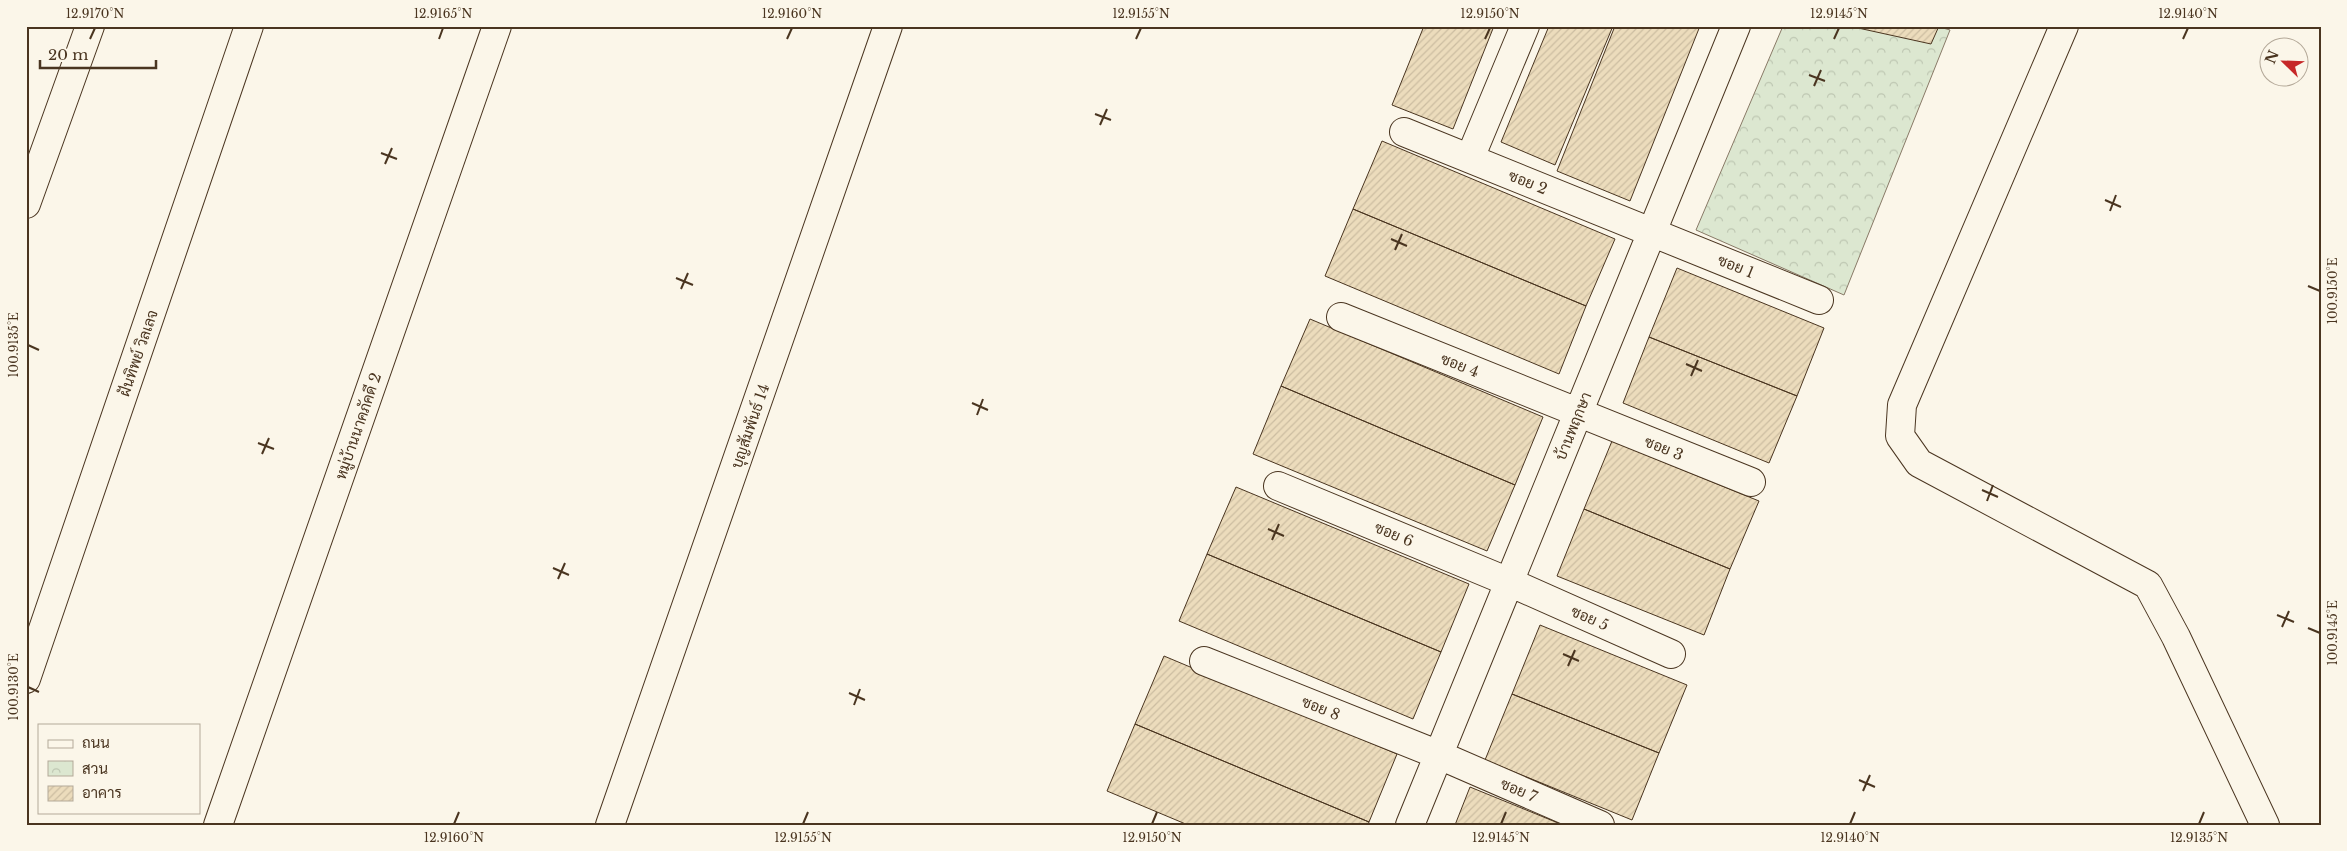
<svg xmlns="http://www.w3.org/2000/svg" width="2347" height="851" font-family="'Libre Baskerville',Sarabun,serif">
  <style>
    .park { fill: url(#park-crowns); stroke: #887966 }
    .building { fill: url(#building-hatch); stroke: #4a3520 }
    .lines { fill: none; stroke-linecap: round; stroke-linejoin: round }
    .minor-casing { stroke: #4a3520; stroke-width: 30 }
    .minor { stroke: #fbf6e9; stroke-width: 28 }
    .ticks { fill: none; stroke: #4a3520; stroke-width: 2 }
    .labels { text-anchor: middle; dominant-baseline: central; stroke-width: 4; stroke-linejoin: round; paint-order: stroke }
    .street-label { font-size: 15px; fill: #4a3520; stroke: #fbf6e9 }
    .neatline { fill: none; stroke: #4a3520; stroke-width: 2 }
    .ticks-label { font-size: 12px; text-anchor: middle; fill: #4a3520 }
  </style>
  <defs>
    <pattern id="park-crowns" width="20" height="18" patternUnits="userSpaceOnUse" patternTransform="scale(1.25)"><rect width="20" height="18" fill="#dce7d0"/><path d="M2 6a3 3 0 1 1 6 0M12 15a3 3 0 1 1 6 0" fill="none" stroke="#bec7b2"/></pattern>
    <pattern id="building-hatch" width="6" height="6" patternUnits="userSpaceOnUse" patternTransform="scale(1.25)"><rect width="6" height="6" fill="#ecdcbc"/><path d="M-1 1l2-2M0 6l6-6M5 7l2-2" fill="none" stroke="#ccbda1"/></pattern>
  </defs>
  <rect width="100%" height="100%" fill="#fbf6e9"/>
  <path class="park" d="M1783,26h153l14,4 -106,265 -148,-65z"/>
  <path class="building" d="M1424,26h70l-41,103 -61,-24z
    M1549,26h64l-58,139 -54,-23z
    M1615,26h85l-70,175 -73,-30z
    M1849,26h90l-8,18z
    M1382,141l233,98 -29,67 -233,-97z
    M1353,209l233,97 -27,68 -234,-98z
    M1677,268l147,60 -27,68 -148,-59z
    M1310,319l233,98 -28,68 -234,-99z
    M1649,337l148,59 -28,67 -146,-60z
    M1281,386l234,99 -28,66 -234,-97z
    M1612,441l147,60 -29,68 -146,-60z
    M1236,487l233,97 -28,68 -234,-98z
    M1584,509l146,60 -26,66 -147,-59z
    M1207,554l234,98 -28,67 -234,-98z
    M1540,625l147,60 -28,68 -147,-59z
    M1164,656l233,98 -28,68 -234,-98z
    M1512,694l147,59 -27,67 -147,-60z
    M1135,724l234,98 -1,3h-180l-81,-34z
    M1470,787l93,38h-108z"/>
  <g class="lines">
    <g class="minor-casing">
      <path id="minor" d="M2064,26l-162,379 -2,31 19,27 229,122 28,52 89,188
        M1404,132l415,168
        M1470,158l55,-132
        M26,204l64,-178
        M1341,317l410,165
        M1278,486l231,96 162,72
        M1204,661l235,94 161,70
        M26,679l223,-653
        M218,825l279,-799
        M610,825l278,-799
        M1410,825l326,-799"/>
    </g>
    <use href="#minor" class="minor"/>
  </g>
  <path class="ticks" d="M90,39l5,-11M439,39l4,-11M787,39l5,-11M1136,39l5,-11M1485,39l5,-11M1834,39l5,-11M2183,39l5,-11M1809,75l16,6M1814,86l7,-16M1095,114l16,6M1100,125l7,-16M381,153l16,6M385,164l7,-16M2105,200l16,7M2110,211l6,-16M1391,239l16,7M1395,250l7,-16M676,278l17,7M2308,286l12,5M681,289l7,-16M28,345l11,5M1686,364l16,7M1691,376l7,-16M972,403l16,7M977,415l6,-16M258,443l16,6M262,454l7,-16M1982,490l16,7M1987,501l6,-16M1268,529l16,7M1272,540l7,-16M553,568l16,7M558,579l7,-16M2277,615l17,7M2282,627l7,-16M2308,628l12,5M1563,654l16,7M1568,666l7,-16M28,687l11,5M849,693l16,7M854,705l6,-16M1859,780l16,7M1863,791l7,-16M454,824l5,-12M803,824l5,-12M1152,824l5,-12M1501,824l5,-12M1850,824l5,-12M2199,824l5,-12"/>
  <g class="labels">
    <g class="street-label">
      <text transform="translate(1528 182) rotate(22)">ซอย 2</text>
      <text transform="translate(1736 266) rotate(22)">ซอย 1</text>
      <text transform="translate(138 353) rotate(-71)">ฝันทิพย์ วิลเลจ</text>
      <text transform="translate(1460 365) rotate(22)">ซอย 4</text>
      <text transform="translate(358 426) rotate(-71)">หมู่บ้านนาคภัคดี 2</text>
      <text transform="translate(750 426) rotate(-71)">บุญสัมพันธ์ 14</text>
      <text transform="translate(1573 426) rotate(-68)">บ้านพฤกษา</text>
      <text transform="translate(1664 448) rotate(22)">ซอย 3</text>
      <text transform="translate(1394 534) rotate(23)">ซอย 6</text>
      <text transform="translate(1590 618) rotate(24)">ซอย 5</text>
      <text transform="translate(1321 708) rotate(22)">ซอย 8</text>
      <text transform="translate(1519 790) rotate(23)">ซอย 7</text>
    </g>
  </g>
  <rect width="2347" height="851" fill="none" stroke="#fbf6e9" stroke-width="55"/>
  <rect x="38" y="724" width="162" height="90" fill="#fbf6e9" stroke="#b4a999"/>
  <rect x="48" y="740" width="25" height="8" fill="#fbf6e9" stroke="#b4a999"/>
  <text x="82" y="748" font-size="15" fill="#4a3520">ถนน</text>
  <rect x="48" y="761" width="25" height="15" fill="url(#park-crowns)" stroke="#b4a999"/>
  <text x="82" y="774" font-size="15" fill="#4a3520">สวน</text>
  <rect x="48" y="786" width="25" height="15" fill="url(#building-hatch)" stroke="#b4a999"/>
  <text x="82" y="798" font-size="15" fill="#4a3520">อาคาร</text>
  <g transform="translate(2284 62) rotate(293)"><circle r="24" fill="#fbf6e9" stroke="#b4a999"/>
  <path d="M0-4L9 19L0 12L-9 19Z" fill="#c62828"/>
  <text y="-8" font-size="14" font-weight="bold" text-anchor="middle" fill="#4a3520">N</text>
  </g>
  <path d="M40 60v8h116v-8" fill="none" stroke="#4a3520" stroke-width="2.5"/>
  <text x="48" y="60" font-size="15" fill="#4a3520" stroke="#fbf6e9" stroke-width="4" paint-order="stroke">20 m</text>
  <rect x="28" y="28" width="2292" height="796" class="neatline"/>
  <g class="ticks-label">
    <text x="95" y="18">12.9170°N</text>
    <text x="443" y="18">12.9165°N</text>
    <text x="792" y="18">12.9160°N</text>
    <text x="1141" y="18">12.9155°N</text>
    <text x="1490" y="18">12.9150°N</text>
    <text x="1839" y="18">12.9145°N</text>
    <text x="2188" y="18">12.9140°N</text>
    <text transform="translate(2333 291) rotate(-90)" y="4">100.9150°E</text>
    <text transform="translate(14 345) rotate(-90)" y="4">100.9135°E</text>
    <text transform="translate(2333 633) rotate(-90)" y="4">100.9145°E</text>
    <text transform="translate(14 687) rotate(-90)" y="4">100.9130°E</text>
    <text x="454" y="842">12.9160°N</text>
    <text x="803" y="842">12.9155°N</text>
    <text x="1152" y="842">12.9150°N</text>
    <text x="1501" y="842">12.9145°N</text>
    <text x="1850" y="842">12.9140°N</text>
    <text x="2199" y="842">12.9135°N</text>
  </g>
</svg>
